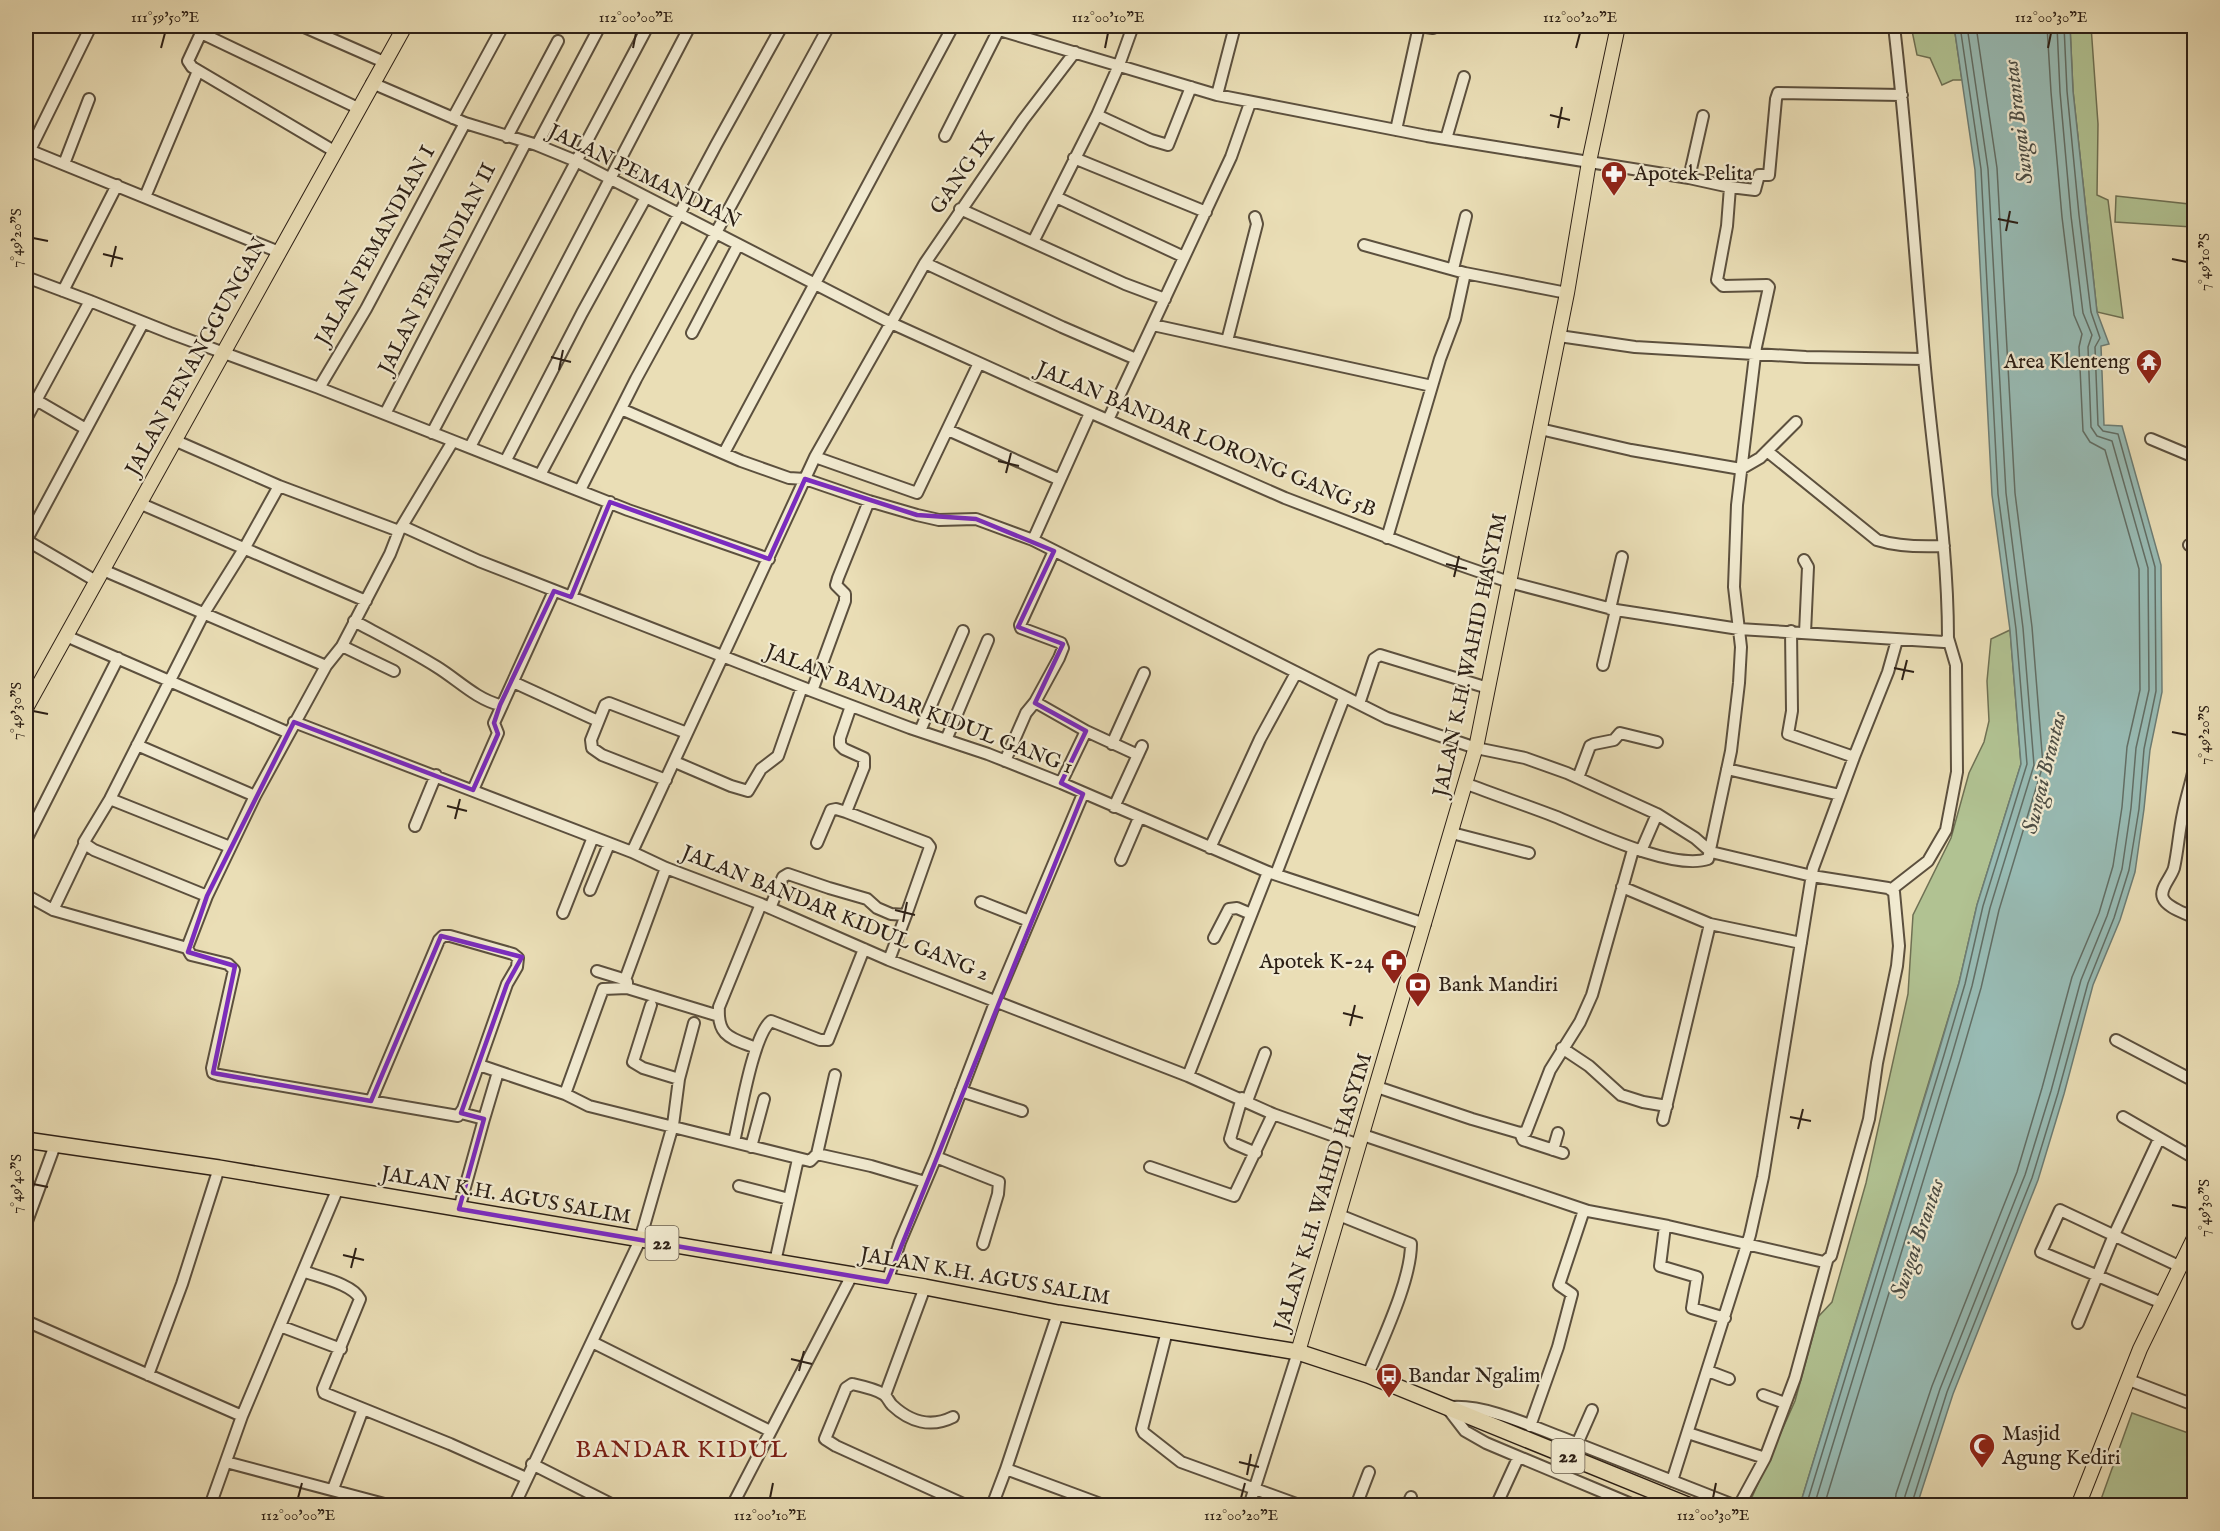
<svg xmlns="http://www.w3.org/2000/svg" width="2220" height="1531" font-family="'IM FELL English',serif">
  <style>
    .green { fill: #b1c292; stroke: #6f7154; stroke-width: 1.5 }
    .water { fill: #98bbb4; stroke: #6d7d75; stroke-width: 1.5 }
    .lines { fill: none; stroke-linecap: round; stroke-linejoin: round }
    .shore { stroke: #626e65; stroke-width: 1.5 }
    .minor-casing { stroke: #5c503e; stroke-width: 14 }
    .major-casing { stroke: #2d2016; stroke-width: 16 }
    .highway-casing { stroke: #2d2016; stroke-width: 18 }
    .minor { stroke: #f1ead0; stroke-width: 10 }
    .major { stroke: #eadeb6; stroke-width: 14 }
    .highway { stroke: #eadeb6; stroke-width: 15 }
    .marked { fill: none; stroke: #7b2cbf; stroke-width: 4.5; stroke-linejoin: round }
    .ticks { fill: none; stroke: #2d2016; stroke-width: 2 }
    .labels { text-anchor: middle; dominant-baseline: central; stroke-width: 4.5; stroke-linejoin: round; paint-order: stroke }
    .shield { fill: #f1ead0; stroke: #685d4e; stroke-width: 1.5 }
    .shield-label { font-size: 20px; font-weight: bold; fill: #2d2016 }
    .street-label { font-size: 21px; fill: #2d2016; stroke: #f1ead0 }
    .poi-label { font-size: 21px; fill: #2d2016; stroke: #f1ead0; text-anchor: start }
    .water-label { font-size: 22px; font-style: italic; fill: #4d4e45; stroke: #f1ead0 }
    .quarter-label { font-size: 24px; letter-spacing: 1.5px; fill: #7a1f14; stroke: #f1ead0 }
    .neatline { fill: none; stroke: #2d2016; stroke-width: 2 }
    .ticks-label { font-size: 15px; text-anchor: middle; fill: #2d2016 }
  </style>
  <rect width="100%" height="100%" fill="#eadeb6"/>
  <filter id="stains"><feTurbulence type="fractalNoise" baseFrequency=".00333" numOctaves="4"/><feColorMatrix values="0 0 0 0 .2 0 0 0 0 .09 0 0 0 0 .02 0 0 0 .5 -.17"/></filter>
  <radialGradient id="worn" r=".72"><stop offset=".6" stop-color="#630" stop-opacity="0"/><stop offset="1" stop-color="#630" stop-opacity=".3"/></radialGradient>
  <path class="green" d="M1911,26h43l8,54h-9l-11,5 -12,-27 -13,-3z
    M2070,26h21l7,98 -1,71 11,5 15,118 -26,-6 -24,-221z
    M2116,196l73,8 -1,6h4v17l-77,-5z
    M2010,630l11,134 -44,141 -18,78 -159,522 -52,1 47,-105 23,-84 14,-15 34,-119 42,-189 5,-79 38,-77 18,-65 15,-31 5,-21 -2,-40 4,-42z
    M2132,1413l62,22v70h-95z"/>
  <path class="water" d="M1954,26h116l3,65 24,221 12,32 -8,2 3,79 18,1 39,139 1,127 -12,58 -6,59 -9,63 -15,48 -27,65 -29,109 -26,86 -85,214 -36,111h-117l138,-451 21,-71 18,-78 44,-141 -11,-134 -18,-135 -17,-325z"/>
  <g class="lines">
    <path class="shore" d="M1806,1506l138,-451 21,-71 18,-78 44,-142 -11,-135 -18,-135 -17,-325 -21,-143
      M1814,1506l137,-448 21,-72 18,-78 44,-143 -11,-137 -17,-135 -18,-324 -21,-143
      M1824,1506l136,-446 21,-72 18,-78 44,-145 -11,-138 -17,-134 -18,-325 -21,-142
      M1895,1506l1,-12 36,-108 85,-214 25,-84 30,-111 27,-64 14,-47 9,-59 5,-60 13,-57 -1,-121 -34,-119 -15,-8 -7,-11 -4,-84 3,-13 -8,-19 -12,-98 -11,-125 -4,-66
      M1904,1506l1,-10 35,-107 85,-214 26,-84 30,-111 26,-64 15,-47 9,-61 5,-60 13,-58 -1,-122 -36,-127 -15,-5 -6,-9 -3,-80 4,-12 -9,-22 -12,-97 -11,-124 -3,-66
      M1911,1506l36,-114 85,-214 26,-85 30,-110 26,-65 15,-48 10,-61 5,-60 12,-58 -1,-124 -37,-133 -15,-3 -5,-6 -3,-78 5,-9 -9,-26 -12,-97 -12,-124 -3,-65"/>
    <g class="minor-casing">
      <path id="minor" d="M205,26l-4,7 157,75
        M302,26l82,36
        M986,26l231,69 210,41 262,42 41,9 -3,39 -10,54 6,6 44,-1 2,2 -13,60 -19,158 -3,82 7,60 -2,36 -8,68 -23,108c-35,12 -119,-29 -154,-43 -29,-11 -58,-21 -87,-32
        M1419,26l14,2 4,-2
        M201,33l-13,28 4,6 142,84
        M372,83l93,40 72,22 39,16 315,162 139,63 255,112 175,67 49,17 107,28 123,19 205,13 4,-4c0,-94 -16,-187 -24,-281 -10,-111 -17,-221 -30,-331
        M1217,95l18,-69
        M1097,115l22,-50 14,-39
        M453,118l50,-92
        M1396,130l23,-104
        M945,136l54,-107
        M507,137l51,-96
        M1446,139l18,-62
        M537,145l63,-119
        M26,149l253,103
        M30,150l61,-124
        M1074,158l132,54
        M64,164l25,-65
        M1689,178l14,-62
        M1730,187l25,3 4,-15h10l7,-76 2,-6 124,2
        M145,197l53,-126
        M1056,197l128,60
        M960,209l165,75 40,15
        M1033,242l64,-127 54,25 17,5 23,-58
        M1364,245l101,28 102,20
        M925,263l137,64 74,32
        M1453,269l13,-53
        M26,277l64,24 80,32 149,55 309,122 141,49
        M63,291l54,-106
        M1153,325l279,61
        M692,333l46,-88
        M1559,336l76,11 171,10 118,2
        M1227,341l30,-117 -2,-7
        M319,388l47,-79 99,-186
        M36,400l50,29
        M621,409l120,52 48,17 16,1 64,22 48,14 22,5 37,-1 57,21 354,178 89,30 49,10 42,15 90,41 38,24 16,14 101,24 76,12 6,4 5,54 -2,20 -20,97 -8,56 -38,137 -7,6 -156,-36 -80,-15 -225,-76
        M385,414l141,-272
        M26,419l64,-118
        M1108,420l123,-263 19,-54
        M1540,429l91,21 110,19 19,-11 36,-36
        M948,430l112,50
        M432,433l216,-407
        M2151,439l43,18
        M174,440l105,46 120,45
        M470,447l220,-421
        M1767,451l110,89c22,7 45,7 67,6
        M724,453l229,-427
        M815,457l102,36 62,-130
        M506,460l76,-147 64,-116
        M540,475l176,-330 66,-119
        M580,490l56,-111 193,-353
        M139,503l227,98
        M402,526l77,35 333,130 98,37 78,26 73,29 207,89 157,52
        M1387,538l53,-179 15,-40 10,-46
        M26,540l70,41
        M1033,540l57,-127
        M26,541l117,-218
        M2189,545l5,-2
        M1804,560l4,7 -3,66
        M103,570l223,96
        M571,597l39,-95
        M1610,609l12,-52
        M354,621c28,15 56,29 83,46 21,13 39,32 63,38
        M1791,631l1,80 -4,23 66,23
        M66,636l223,97
        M342,646l52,25
        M1603,665l13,-55
        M513,682l85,39
        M812,691l33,-90v-7l-9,-9 2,-7 31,-77
        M1035,702l51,29 -25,52
        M1359,704l15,-45 6,-4 108,33
        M294,722l338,130 34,16 95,36 128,56 299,116 85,38 86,31
        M920,731l43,-100
        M1086,731l52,24
        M946,740l42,-100
        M1112,744l32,-71
        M137,745l118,51
        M1005,761l21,-48 9,-11 24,-44 4,-10 -2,-5 -40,-15 -1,-3 34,-74
        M675,762l56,24 17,5 13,-22 17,-13 24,-69
        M2194,768c-3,15 -8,30 -11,45 -4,18 -5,37 -9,55 -3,10 -15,21 -11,30 4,10 23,15 31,20
        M1727,769l113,26
        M1578,778l12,-32 4,-2 20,-4 6,-7 37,9
        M666,780l-64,-25 -10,-7 -1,-8 14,-35 4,-2 78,30
        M473,790l25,-57 -4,-10 60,-132
        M110,799l120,48
        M1114,807l28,-61
        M846,812l81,31 3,4 -24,68
        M415,826l21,-51
        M1452,833l77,20
        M26,840l92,-182
        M817,843l14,-33 5,-1 10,3 18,-45v-9l-20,-9 -4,-4v-7l11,-32
        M1210,848l50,-109 36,-66
        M1641,851l16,-37
        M632,852l183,-395 110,-194 98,-143 52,-68
        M1121,860l18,-42
        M1276,874l68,-176
        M1622,887l88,37 91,19
        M1892,889l36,-28 18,-31 11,-58 -1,-107 -8,-27
        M590,890l19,-46
        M26,895l27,15 134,38
        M207,896l-113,-46 -9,-6 -1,-2 26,-43 94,-186 40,-64 35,-63
        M981,902l48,19
        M770,908l13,-31 5,-3 41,14 38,11 10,9 14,6 15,1 -17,45
        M53,910l32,-67
        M563,913l30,-76
        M1214,938l15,-29 8,-1 14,6
        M597,971l26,8 3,-2 40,-109
        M627,982v6l92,28
        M651,1005l-18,57 10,6 36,11
        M2116,1040l78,41
        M756,1048c-25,-10 -39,-11 -37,-41l42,-103
        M1562,1048l27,18 32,29 22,7 24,4
        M479,1065l86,29 24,12 221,55 7,-7 18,-79
        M1188,1076l80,-204
        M1377,1087l95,32 48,14 6,-1 24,-62 30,-48 12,-27 41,-145
        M961,1091l61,20
        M565,1094l38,-105 24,-1
        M1242,1098l-12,41 3,4 23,10
        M371,1101l68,-161 4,-4h7l63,18 5,4 -1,9 -10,17 -44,125 -5,7 -239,-41 -6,-2 -1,-5 22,-98 -6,-6 -37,-9 -4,-7 20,-52 48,-100 71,-130 16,-20 48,-92 9,-23 54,-90
        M1247,1101l18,-48
        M2123,1117l71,41
        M484,1119l14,-47
        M1663,1120l47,-196
        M1520,1133l3,7 40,13
        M734,1142c6,-25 19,-107 37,-121l49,19h8l36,-91
        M751,1147l13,-48
        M1553,1150l5,-17
        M817,1154l54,12 54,16
        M936,1157l63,25 -1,12 -15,50
        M1150,1167l84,29 39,-82
        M739,1186l50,13
        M459,1209l25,-90 -23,-6
        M1339,1215l72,29c0,37 -29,96 -43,131
        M26,1224l29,-79
        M1665,1226l-5,40 37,11 -5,31 33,10
        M775,1262l23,-103
        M303,1271c15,6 50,13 57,28l-37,90 1,4 126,51 76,34
        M887,1282l13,-40 36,-85 60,-157 87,-206
        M2162,1303l-121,-51 19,-42 121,57
        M26,1321l216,95
        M2078,1323l36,-88 45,-96
        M280,1326l61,23
        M1167,1331l-25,98 2,4 37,29 121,44
        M592,1342l178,89
        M1708,1371l21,8
        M148,1375l34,-91 37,-116
        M2129,1380l65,25
        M885,1395l40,-108
        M1763,1395l22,8
        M1452,1407c35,-2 79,19 111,31 56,22 112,44 168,66h9l25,-46 30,-80 32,-117
        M1448,1409l17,22 21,12 150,63
        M953,1417c-22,11 -43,5 -61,-12 -3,-3 -5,-9 -9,-11 -8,-5 -22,-8 -31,-10l-6,4 -21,51 11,7 132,60
        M1530,1426l28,-79 14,-53 -13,-9 25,-75
        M1688,1433l77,25
        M1577,1444l15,-34
        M226,1462l166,44
        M532,1464l83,42
        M1006,1469l100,37
        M1672,1481l78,-246 13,-58 50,-309 41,-111 34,-85 9,-32
        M333,1489l30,-80
        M210,1506l32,-90 96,-228
        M514,1506l126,-266 33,-115 6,-46 15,-56
        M732,1506l120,-231
        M992,1506l14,-37 52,-156
        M1249,1506l49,-154
        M1356,1506l13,-34
        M1407,1506l4,-9
        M1496,1506l22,-48"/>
    </g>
    <g class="major-casing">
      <path id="major" d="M26,708l379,-682
        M1298,1352l179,-609 90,-450 22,-131 29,-136
        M2078,1506l62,-157 54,-111"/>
    </g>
    <g class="highway-casing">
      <path id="highway" d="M26,1140l193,28 706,119 133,26 240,39 70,23 322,131"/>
    </g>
    <use href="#minor" class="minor"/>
    <use href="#major" class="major"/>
    <use href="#highway" class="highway"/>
  </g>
  <path class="marked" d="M805,479l112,36 59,4 78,32 -36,76 45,17 -28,59 51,28 -25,52 22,11 -196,488 -428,-73 25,-90 -23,-6 46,-129 15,-27 -81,-21 -70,165 -158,-28 22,-107 -47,-14 19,-56 87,-174 179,68 25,-56 -4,-11 6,-18 54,-114 17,6 39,-95 159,57z"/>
  <path class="ticks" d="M161,48l4,-15M633,48l3,-15M1105,48l3,-15M1576,48l4,-15M2048,48l3,-15M1550,115l20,5M1558,128l4,-21M1998,219l20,4M2006,231l4,-20M33,238l15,3M103,254l20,5M2172,259l15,3M111,267l5,-21M551,357l20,5M559,370l4,-20M998,461l21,5M1006,473l5,-20M1446,564l21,5M1454,577l5,-21M1894,668l20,4M1902,680l5,-20M33,711l15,3M2172,732l15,3M447,806l20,5M455,819l5,-20M895,910l20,5M903,922l4,-20M1343,1013l20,5M1350,1026l5,-21M1790,1117l21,4M1798,1129l5,-20M33,1184l15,3M2172,1205l15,3M343,1255l21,5M351,1268l5,-20M791,1359l21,5M799,1371l5,-20M1239,1462l20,5M1247,1475l4,-21M298,1498l4,-15M770,1498l3,-15M1241,1498l4,-15M1713,1498l3,-15"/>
  <defs>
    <g id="pharmacy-pin" transform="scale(1.35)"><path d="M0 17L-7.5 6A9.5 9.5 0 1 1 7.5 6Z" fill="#8f2418" stroke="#f1ead0"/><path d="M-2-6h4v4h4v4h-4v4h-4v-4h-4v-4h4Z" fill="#fff"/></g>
    <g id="temple-pin" transform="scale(1.35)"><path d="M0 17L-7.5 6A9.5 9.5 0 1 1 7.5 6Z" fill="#8f2418" stroke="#f1ead0"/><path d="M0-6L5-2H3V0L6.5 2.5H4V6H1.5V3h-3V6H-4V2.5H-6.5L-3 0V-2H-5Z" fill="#fff"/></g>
    <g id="bank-pin" transform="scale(1.35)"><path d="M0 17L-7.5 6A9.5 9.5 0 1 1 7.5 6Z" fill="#8f2418" stroke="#f1ead0"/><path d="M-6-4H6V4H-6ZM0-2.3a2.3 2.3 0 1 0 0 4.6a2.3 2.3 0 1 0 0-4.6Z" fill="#fff"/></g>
    <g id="bus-pin" transform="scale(1.35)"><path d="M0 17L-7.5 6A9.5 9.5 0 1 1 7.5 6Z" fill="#8f2418" stroke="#f1ead0"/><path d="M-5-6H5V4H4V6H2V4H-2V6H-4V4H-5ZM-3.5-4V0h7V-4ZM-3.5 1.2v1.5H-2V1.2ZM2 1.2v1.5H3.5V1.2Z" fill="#fff"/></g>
    <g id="mosque-pin" transform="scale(1.35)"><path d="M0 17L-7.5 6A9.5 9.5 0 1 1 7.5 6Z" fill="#8f2418" stroke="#f1ead0"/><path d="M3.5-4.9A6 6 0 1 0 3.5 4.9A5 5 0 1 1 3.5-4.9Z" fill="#fff"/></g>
  </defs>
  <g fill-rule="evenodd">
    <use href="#pharmacy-pin" x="1614" y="174"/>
    <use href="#temple-pin" x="2149" y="362"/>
    <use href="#pharmacy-pin" x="1394" y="962"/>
    <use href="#bank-pin" x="1418" y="985"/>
    <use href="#bus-pin" x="1389" y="1376"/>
    <use href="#mosque-pin" x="1982" y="1446"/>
  </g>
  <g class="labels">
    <g class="shield">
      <rect x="645.5" y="1226" width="33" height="34" rx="4.5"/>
      <rect x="1551.5" y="1439" width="33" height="34" rx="4.5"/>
    </g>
    <g class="shield-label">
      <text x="662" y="1243">22</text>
      <text x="1568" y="1456">22</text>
    </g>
    <g class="street-label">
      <text transform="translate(963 173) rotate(-55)">GANG IX</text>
      <text transform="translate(644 177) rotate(26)">JALAN PEMANDIAN</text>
      <text transform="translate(376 246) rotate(-61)">JALAN PEMANDIAN I</text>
      <text transform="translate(438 269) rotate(-63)">JALAN PEMANDIAN II</text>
      <text transform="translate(197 357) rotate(-61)">JALAN PENANGGUNGAN</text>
      <text transform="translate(1206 440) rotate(23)">JALAN BANDAR LORONG GANG 5B</text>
      <text transform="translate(1471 655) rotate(-78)">JALAN K.H. WAHID HASYIM</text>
      <text transform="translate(919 710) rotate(21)">JALAN BANDAR KIDUL GANG 1</text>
      <text transform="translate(835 914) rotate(22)">JALAN BANDAR KIDUL GANG 2</text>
      <text transform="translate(1324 1192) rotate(-73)">JALAN K.H. WAHID HASYIM</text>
      <text transform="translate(506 1196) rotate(10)">JALAN K.H. AGUS SALIM</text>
      <text transform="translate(985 1277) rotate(10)">JALAN K.H. AGUS SALIM</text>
    </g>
    <g class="poi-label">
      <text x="1634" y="174">Apotek Pelita</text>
      <text x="2130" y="362" text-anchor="end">Area Klenteng</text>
      <text x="1374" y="962" text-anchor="end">Apotek K-24</text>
      <text x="1438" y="985">Bank Mandiri</text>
      <text x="1408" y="1376">Bandar Ngalim</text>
      <text x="2002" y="1434">Masjid<tspan x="2002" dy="24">Agung Kediri</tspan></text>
    </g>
    <g class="water-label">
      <text transform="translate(2019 122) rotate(-97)">Sungai Brantas</text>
      <text transform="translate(2045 773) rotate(-76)">Sungai Brantas</text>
      <text transform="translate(1918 1239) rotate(-71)">Sungai Brantas</text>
    </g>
    <g class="quarter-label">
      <text x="682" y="1450">BANDAR KIDUL</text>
    </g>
  </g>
  <rect width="2220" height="1531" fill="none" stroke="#eadeb6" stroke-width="66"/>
  <rect x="33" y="33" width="2154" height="1465" class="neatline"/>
  <g class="ticks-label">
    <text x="165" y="22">111°59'50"E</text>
    <text x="636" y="22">112°00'00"E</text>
    <text x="1108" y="22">112°00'10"E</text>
    <text x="1580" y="22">112°00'20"E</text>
    <text x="2051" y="22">112°00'30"E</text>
    <text transform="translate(16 238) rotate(-90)" y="5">7°49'20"S</text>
    <text transform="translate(2204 262) rotate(-90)" y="5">7°49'10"S</text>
    <text transform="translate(16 711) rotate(-90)" y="5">7°49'30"S</text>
    <text transform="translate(2204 735) rotate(-90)" y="5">7°49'20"S</text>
    <text transform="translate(16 1184) rotate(-90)" y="5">7°49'40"S</text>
    <text transform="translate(2204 1208) rotate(-90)" y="5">7°49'30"S</text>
    <text x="298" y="1520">112°00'00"E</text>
    <text x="770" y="1520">112°00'10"E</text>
    <text x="1241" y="1520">112°00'20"E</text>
    <text x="1713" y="1520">112°00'30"E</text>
  </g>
  <rect width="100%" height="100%" filter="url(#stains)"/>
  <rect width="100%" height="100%" fill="url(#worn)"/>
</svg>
